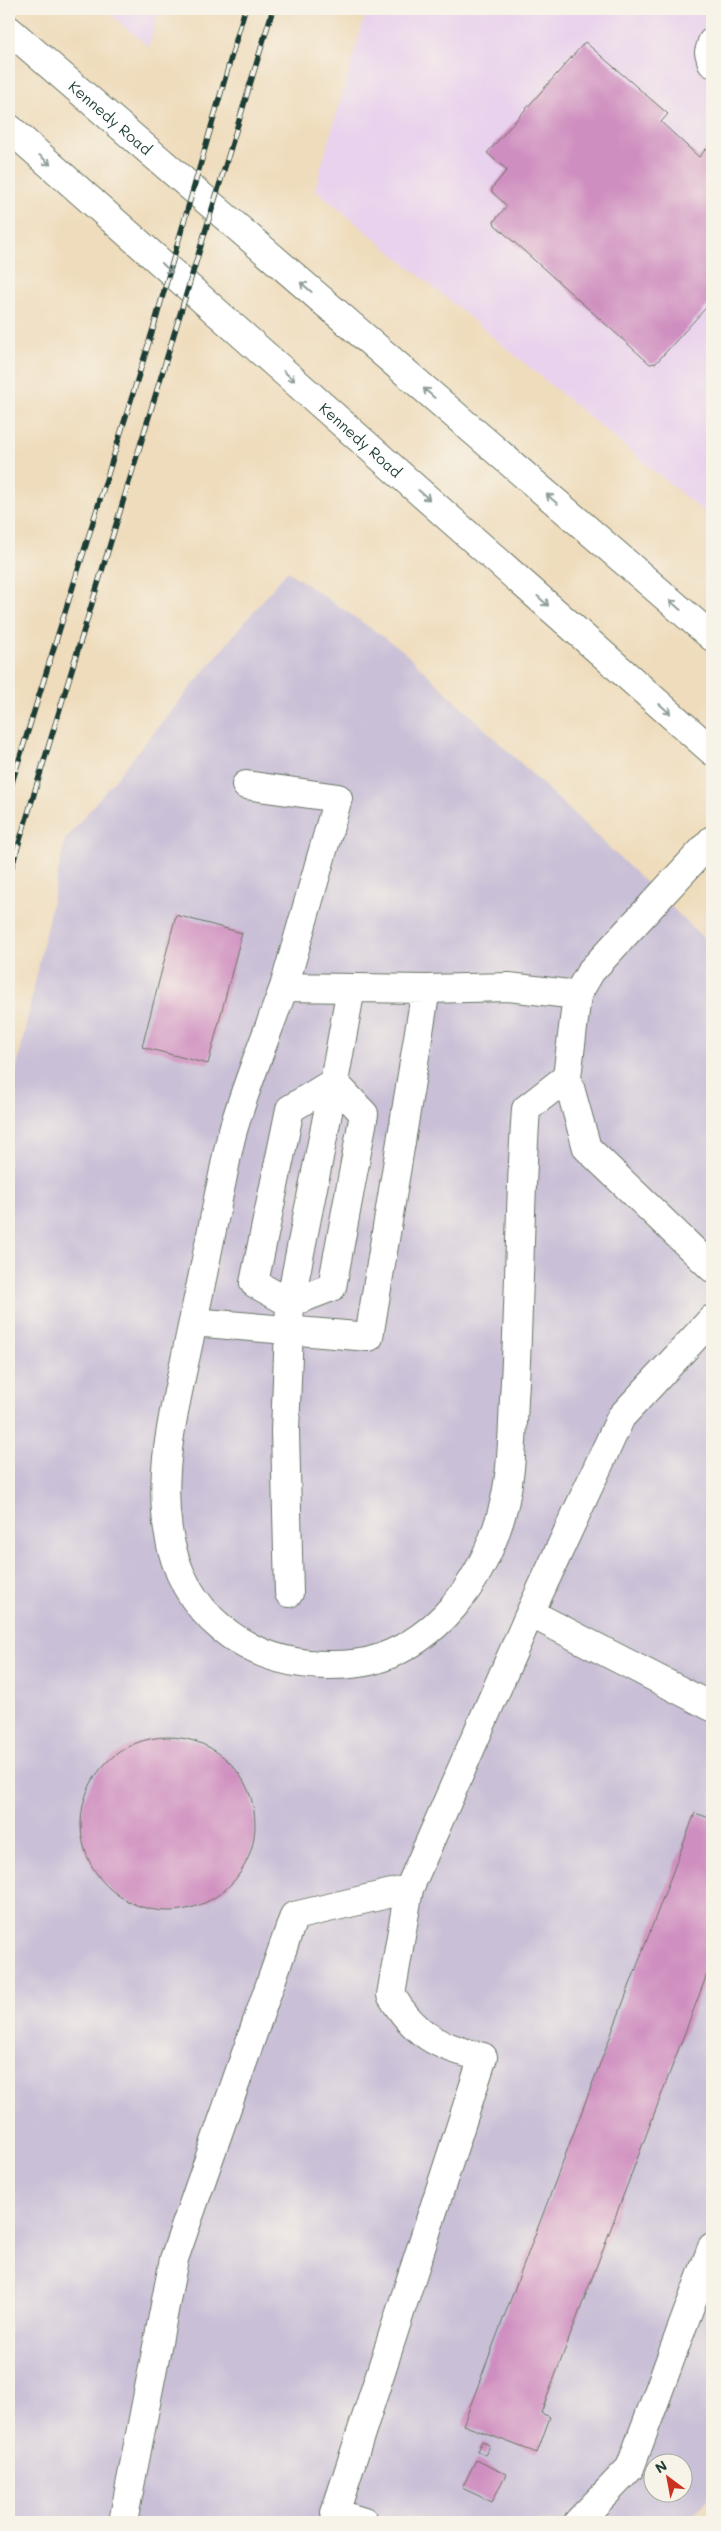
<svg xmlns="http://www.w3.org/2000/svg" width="721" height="2531" font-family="Mali,sans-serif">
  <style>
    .built { fill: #e9d2ed }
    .industrial { fill: #c9bfd7; fill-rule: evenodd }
    .building { fill: #cf8ec0 }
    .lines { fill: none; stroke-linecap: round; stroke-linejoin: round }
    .minor-casing { stroke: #687564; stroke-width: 30 }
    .major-casing { stroke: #687564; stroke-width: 30 }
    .path { stroke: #687564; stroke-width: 3; stroke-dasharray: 1 4; stroke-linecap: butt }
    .minor { stroke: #fff; stroke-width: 28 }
    .major { stroke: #fff; stroke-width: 28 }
    .rail-casing { stroke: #1f3d34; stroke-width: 5.5 }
    .rail { stroke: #f7f3e8; stroke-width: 4; stroke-dasharray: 11; stroke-linecap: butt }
    .oneway { stroke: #8f9e9a }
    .labels { text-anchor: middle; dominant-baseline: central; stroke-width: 5; stroke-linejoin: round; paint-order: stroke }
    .street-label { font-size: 15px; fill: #1f3d34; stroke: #f7f3e8 }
  </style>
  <rect width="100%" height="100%" fill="#f7f3e8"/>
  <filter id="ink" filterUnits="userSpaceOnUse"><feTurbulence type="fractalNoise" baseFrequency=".02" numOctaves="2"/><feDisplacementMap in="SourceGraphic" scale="10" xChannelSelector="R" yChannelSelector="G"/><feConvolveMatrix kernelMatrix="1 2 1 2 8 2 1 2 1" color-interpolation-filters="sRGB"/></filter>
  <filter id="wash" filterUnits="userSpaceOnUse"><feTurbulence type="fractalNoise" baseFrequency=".0096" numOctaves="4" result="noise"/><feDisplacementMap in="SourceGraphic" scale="20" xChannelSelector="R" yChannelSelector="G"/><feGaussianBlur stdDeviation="1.12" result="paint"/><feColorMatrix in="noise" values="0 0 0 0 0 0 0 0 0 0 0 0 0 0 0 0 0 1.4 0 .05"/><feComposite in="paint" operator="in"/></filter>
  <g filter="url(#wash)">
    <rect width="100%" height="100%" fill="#efdcbc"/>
    <path class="built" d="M104,9h55l-10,38z
      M367,9h345v510l-397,-330z"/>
    <path class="industrial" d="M287,571l114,78 311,297v1546l-25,30h-678v-1417l56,-265zM654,2464h30v30h-30z"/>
    <g id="blocks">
      <path class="building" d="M585,42l83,72 -7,8 38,35 7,-8 6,5v147l-56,62 -6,1 -155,-139 -1,-4 13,-15 -15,-14v-4l15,-18 -20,-17z
        M176,915l66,18 -34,131 -66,-17z
        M81 1824a87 87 0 1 1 174 0a87 87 0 1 1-174 0Z
        M695,1813l17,6v142l-171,452 9,4 -13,36 -74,-28z
        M482,2441l7,4 -4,10 -8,-4z
        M476,2460l30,14 -14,28 -30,-14z"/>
    </g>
  </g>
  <g filter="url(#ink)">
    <use href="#blocks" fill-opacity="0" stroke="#687564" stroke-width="1"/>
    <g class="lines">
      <g class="minor-casing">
        <path id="minor" d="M712,42l-3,10 3,11
          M246,785l92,13 -54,189 142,2 83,-2 68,8
          M712,840l-121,131 -14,24 -10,82 20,71 125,120
          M284,987c-17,47 -37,95 -51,143 -6,21 -9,43 -14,64 -9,47 -19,95 -29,142 -13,63 -32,129 -22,194 13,83 77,135 162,135 16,0 34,-1 50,-7 58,-20 98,-73 117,-130 15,-41 15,-85 17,-129 6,-96 5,-193 12,-290l41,-32
          M290,1303l42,-16 32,-173 -30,-32
          M290,1303l44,-221
          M193,1322l176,15 57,-348
          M289,1593l-4,-162 5,-128 -36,-20 36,-174 44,-27 17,-94
          M530,1613l182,94
          M123,2522l51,-263 120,-343 115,-27
          M364,2522l-29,-9 148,-456c-45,-10 -68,-22 -92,-62l18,-106 121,-276 91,-196 91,-98
          M578,2522l52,-54 82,-221"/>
      </g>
      <g class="major-casing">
        <g id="major">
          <path id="s1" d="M9,30l703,607"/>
          <path id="s2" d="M9,128l703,623"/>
        </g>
      </g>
      <path class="path" d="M710,557h2"/>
      <use href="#minor" class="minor"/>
      <use href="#major" class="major"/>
      <g class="rail-casing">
        <path id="rail" d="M9,792l145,-466 91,-317
          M9,876l264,-867"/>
      </g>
      <use href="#rail" class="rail"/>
    </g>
    <defs><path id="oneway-shaft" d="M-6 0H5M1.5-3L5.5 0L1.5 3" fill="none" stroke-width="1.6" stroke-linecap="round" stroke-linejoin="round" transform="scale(1.25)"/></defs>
    <g class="oneway">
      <use href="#oneway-shaft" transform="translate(45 160) rotate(41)"/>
      <use href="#oneway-shaft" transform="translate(167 268) rotate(41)"/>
      <use href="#oneway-shaft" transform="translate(306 287) rotate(-139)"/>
      <use href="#oneway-shaft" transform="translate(289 376) rotate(41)"/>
      <use href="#oneway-shaft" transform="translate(429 393) rotate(-139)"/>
      <use href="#oneway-shaft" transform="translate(424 495) rotate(41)"/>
      <use href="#oneway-shaft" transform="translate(552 499) rotate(-139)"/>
      <use href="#oneway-shaft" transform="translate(543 601) rotate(42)"/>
      <use href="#oneway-shaft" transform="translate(675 605) rotate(-139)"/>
      <use href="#oneway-shaft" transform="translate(665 709) rotate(42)"/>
    </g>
  </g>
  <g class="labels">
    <g class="street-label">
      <text stroke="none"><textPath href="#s1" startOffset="134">Kennedy Road</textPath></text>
      <text stroke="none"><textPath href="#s2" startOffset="470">Kennedy Road</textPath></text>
    </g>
  </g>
  <rect width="721" height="2531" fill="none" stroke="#f7f3e8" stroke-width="30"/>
  <g transform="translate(668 2478) rotate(328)"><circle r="24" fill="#f7f3e8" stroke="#a1aaa0"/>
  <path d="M0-4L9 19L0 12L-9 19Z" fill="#c8321e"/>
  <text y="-8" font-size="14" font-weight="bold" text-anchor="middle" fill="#1f3d34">N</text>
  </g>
</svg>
